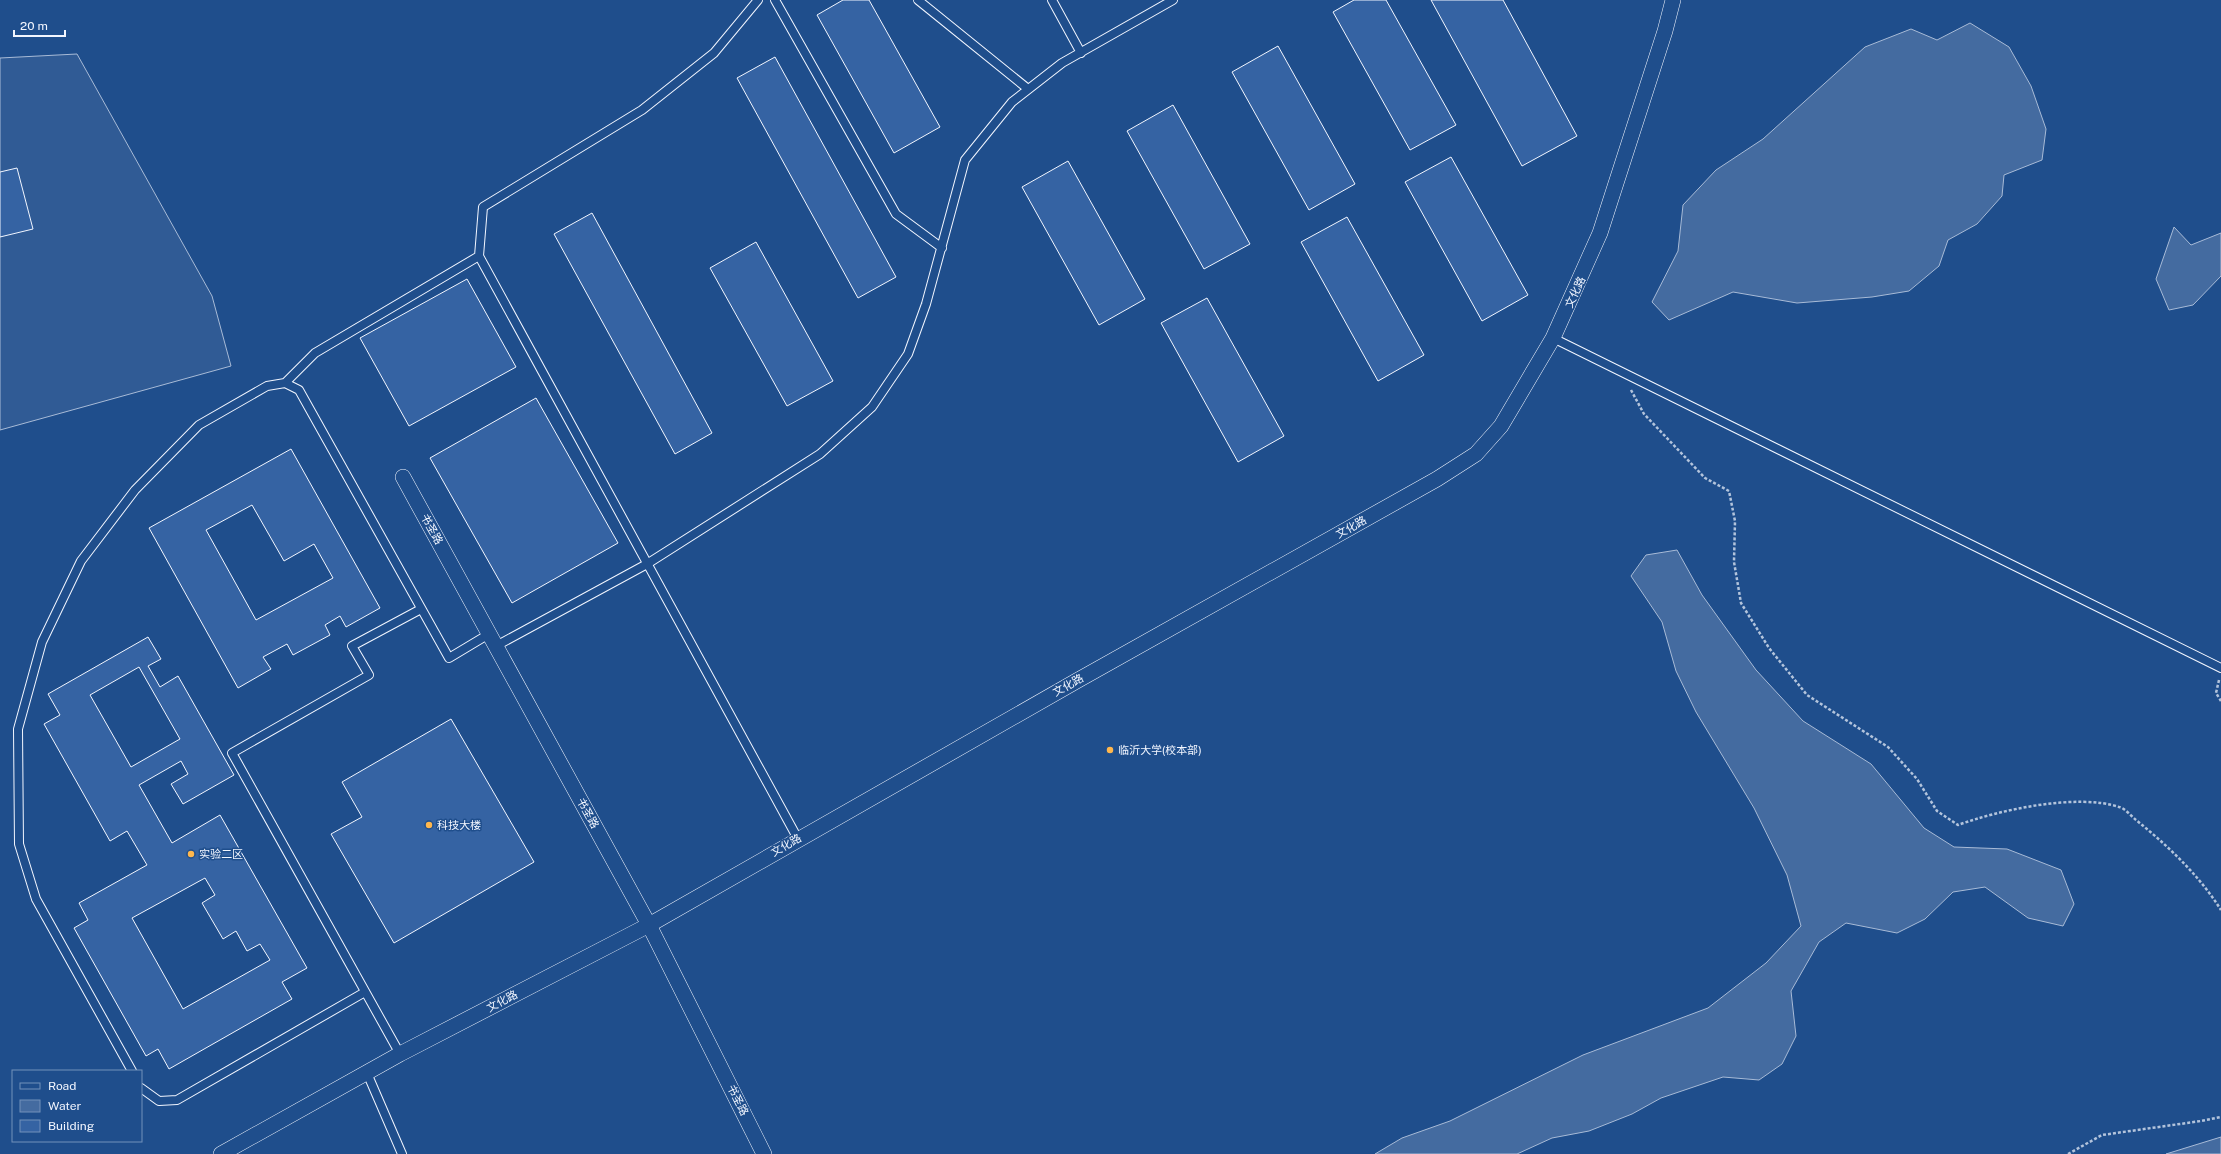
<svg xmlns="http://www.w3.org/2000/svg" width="2221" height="1154" font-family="'Public Sans','Noto Sans SC',sans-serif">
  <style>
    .built { fill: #305b95; stroke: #a8bbd7 }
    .water { fill: #446ba0; stroke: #a8bbd7 }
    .building { fill: #3563a3; stroke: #f2f6ff; fill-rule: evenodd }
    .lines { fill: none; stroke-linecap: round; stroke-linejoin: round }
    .lane-casing { stroke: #f2f6ff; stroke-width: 10 }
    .street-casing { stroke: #f2f6ff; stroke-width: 16 }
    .path { stroke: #b3c4dc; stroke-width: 2.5; stroke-dasharray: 3 2; stroke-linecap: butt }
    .lane { stroke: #1f4e8c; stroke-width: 8 }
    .street { stroke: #1f4e8c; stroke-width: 15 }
    .poi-dot { fill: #ffb74d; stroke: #1f4e8c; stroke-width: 1.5 }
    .labels { text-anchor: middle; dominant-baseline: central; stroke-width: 3; stroke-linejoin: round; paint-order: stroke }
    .street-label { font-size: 11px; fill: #f2f6ff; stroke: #1f4e8c }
    .poi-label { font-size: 11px; fill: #f2f6ff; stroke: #1f4e8c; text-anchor: start }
  </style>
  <rect width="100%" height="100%" fill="#1f4e8c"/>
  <path class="built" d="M77,54l135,242 19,70 -231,64v-372z"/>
  <path class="water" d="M1970,23l39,24 22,39 15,43 -4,31 -38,15 -2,21 -25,28 -29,16 -9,26 -30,25 -37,6 -75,6 -64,-11 -64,28 -17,-18 26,-51 5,-46 33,-35 47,-31 102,-92 46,-18 26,11z
    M2174,227l17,18 30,-12v43l-28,29 -24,5 -13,-31z
    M1677,550l25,45 54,75 47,51 68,43 53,64 30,19 53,2 54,21 13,34 -11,22 -35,-8 -43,-31 -32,5 -28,27 -28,14 -51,-10 -27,19 -28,49 5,45 -14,28 -23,16 -36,-3 -62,21 -29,16 -43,17 -37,7 -35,16h-142l27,-16 48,-17 133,-66 125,-47 58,-45 35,-37 -14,-51 -33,-67 -58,-96 -20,-41 -14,-49 -31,-46 15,-21z
    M2221,1137v17h-55z"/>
  <path class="building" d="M843,0h26l71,127 -46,26 -77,-138z
    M1354,0h32l70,125 -46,25 -77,-138z
    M1431,0h72l74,136 -55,30z
    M1278,46l77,138 -46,26 -77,-138z
    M775,57l121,220 -38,21 -121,-220z
    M1173,105l77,139 -46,25 -77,-138z
    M1451,157l77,138 -46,26 -77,-139z
    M1068,161l77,138 -46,26 -77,-138z
    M17,168l16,61 -33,8v-65z
    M592,213l120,220 -37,21 -121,-220z
    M1347,217l77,138 -46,26 -77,-139z
    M756,242l77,139 -46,25 -77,-138z
    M467,279l49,88 -107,59 -49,-88z
    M1207,298l77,138 -46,26 -77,-139z
    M536,398l82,145 -106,60 -82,-145z
    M291,449l89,159 -34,19 -6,-11 -15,9 5,10 -37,20 -6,-11 -24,13 8,12 -33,19 -89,-160zM252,505l32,56 30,-17 19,34 -77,42 -50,-90z
    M148,637l13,22 -13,7 12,21 18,-11 56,99 -51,29 -12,-20 17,-10 -7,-13 -42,24 33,58 48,-28 87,153 -25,14 10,17 -123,70 -11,-20 -12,7 -72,-128 14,-8 -9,-17 68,-38 -20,-34 -17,10 -66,-117 16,-9 -12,-21zM139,667l41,72 -49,28 -41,-72zM205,878l10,17 -13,8 21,36 13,-8 11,20 13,-7 10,16 -87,49 -51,-91z
    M451,719l83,143 -140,81 -63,-109 31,-17 -20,-35z"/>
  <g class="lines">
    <g class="lane-casing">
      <path id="lane" d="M758,0l-44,53 -72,57 -159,97 -4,49 319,583
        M775,0l121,214 46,34
        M918,0l110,89
        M1052,0l29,53
        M1553,338l668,330
        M285,383l30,-30 164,-97
        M496,646l151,-82 173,-110 52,-47 36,-53 18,-50 39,-144 47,-58 50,-39 111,-63
        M400,1054l-168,-301 137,-78 -17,-29 69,-37
        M132,1071l-96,-172 -17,-55 -1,-115 24,-87 39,-81 54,-71 64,-65 68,-39 18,-3 14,7 150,268 40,-24
        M367,1073l35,81
        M141,1088l18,13 18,-1 188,-108"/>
    </g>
    <g class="street-casing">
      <path id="street" d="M403,477l246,448 115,229
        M221,1154l179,-100 249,-129 431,-246 357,-200 39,-25 25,-28 52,-88 47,-105 65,-202 8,-31"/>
    </g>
    <path class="path" d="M1631,390l13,24 61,64 24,13 6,30 -1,41 7,41 28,45 38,47 81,52 29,32 20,32 21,14c41,-15 119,-32 161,-18 6,1 12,9 17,13 31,25 63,55 85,90
      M2219,680l-3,13 5,8
      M2068,1154l34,-19 99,-14 20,-4"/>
    <use href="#lane" class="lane"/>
    <use href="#street" class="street"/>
  </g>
  <g class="poi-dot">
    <circle cx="1110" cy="750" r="4"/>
    <circle cx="429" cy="825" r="4"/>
    <circle cx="191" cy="854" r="4"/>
  </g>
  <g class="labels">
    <g class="street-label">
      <text transform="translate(1575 292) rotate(-65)">文化路</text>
      <text transform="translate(1351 527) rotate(-29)">文化路</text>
      <text transform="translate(432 529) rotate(61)">书圣路</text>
      <text transform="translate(1068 685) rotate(-29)">文化路</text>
      <text transform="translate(588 813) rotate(61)">书圣路</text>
      <text transform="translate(786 845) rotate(-30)">文化路</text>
      <text transform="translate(502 1001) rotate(-28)">文化路</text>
      <text transform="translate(738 1100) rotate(63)">书圣路</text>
    </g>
    <g class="poi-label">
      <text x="1118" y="750">临沂大学(校本部)</text>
      <text x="437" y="825">科技大楼</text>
      <text x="199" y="854">实验二区</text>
    </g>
  </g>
  <rect x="12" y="1070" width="130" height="72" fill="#1f4e8c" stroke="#7391ba"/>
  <rect x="20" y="1083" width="20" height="6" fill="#1f4e8c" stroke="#7391ba"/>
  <text x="48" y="1090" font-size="12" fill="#f2f6ff">Road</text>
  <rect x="20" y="1100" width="20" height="12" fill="#446ba0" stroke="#7391ba"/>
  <text x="48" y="1110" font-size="12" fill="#f2f6ff">Water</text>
  <rect x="20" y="1120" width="20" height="12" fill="#3563a3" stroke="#7391ba"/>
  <text x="48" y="1130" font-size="12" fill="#f2f6ff">Building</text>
  <path d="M14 30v6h51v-6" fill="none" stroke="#f2f6ff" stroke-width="2"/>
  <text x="20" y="30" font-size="12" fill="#f2f6ff" stroke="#1f4e8c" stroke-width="3" paint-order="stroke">20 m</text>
</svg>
